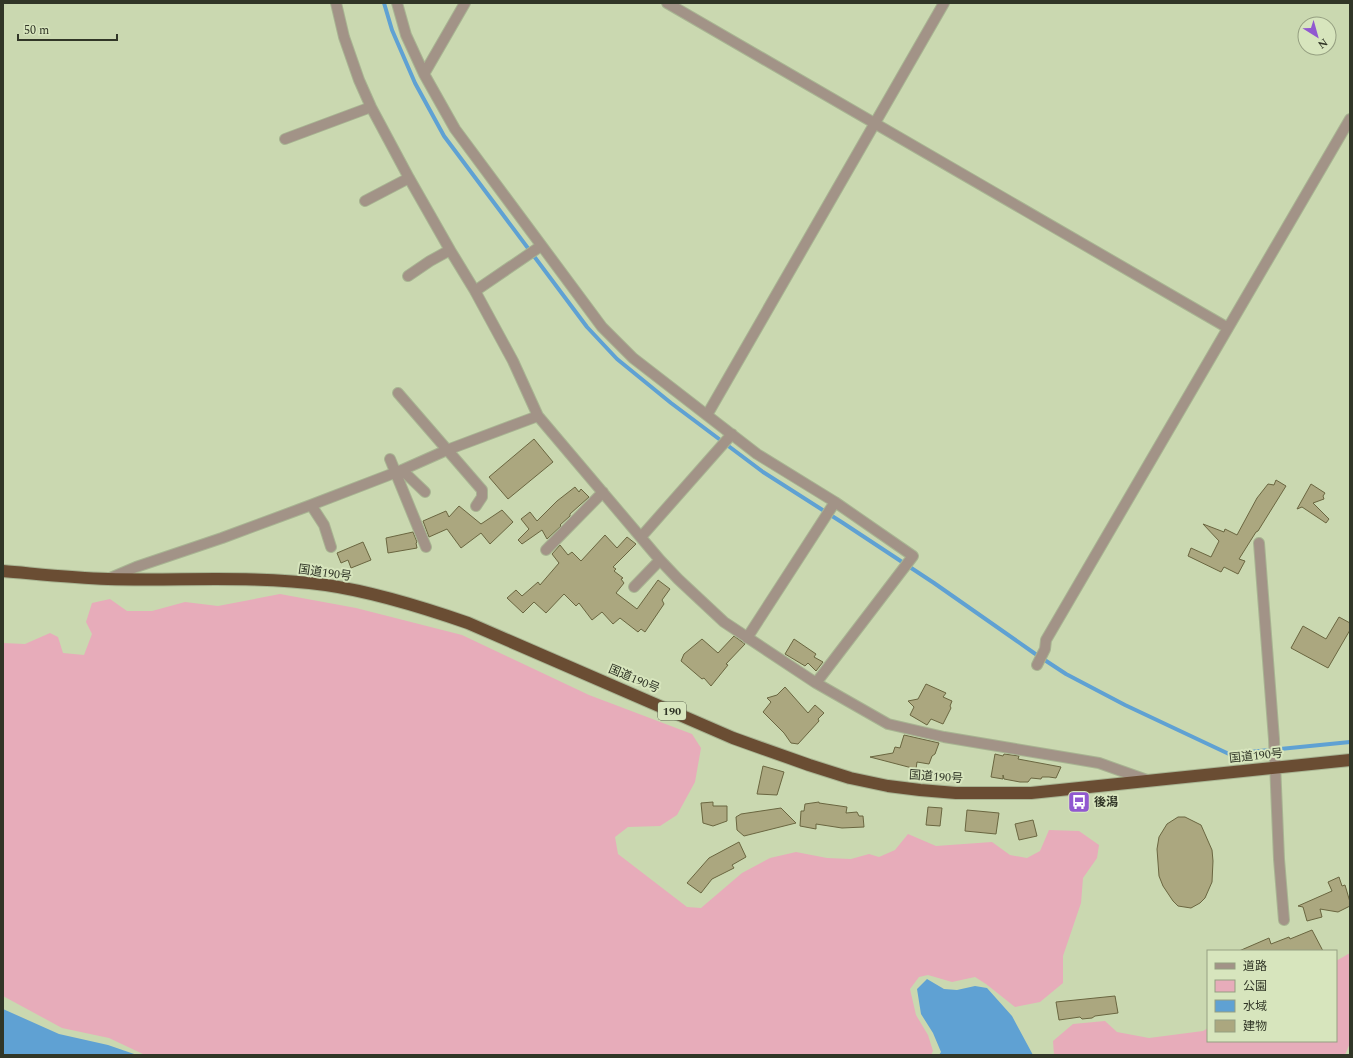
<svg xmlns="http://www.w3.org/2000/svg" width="1353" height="1058" font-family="Spectral,'Noto Sans JP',serif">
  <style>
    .green { fill: #e7acba }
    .water { fill: #5fa1d3 }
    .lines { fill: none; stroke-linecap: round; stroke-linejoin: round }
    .stream { stroke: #5fa1d3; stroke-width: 4 }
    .building { fill: #aba77f; stroke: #6a6640 }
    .street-casing { stroke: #a8b492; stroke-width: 12 }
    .highway-casing { stroke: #a8b492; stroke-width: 14 }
    .street { stroke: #a29387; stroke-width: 10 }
    .highway { stroke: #6a4d33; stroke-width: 12 }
    .labels { text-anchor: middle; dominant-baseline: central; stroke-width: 4; stroke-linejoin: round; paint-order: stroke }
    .shield { fill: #d7e5bd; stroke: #636a54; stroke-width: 1 }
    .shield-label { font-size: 11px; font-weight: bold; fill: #313627 }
    .street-label { font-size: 12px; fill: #313627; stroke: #d7e5bd }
    .poi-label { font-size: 12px; font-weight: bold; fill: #313627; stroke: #d7e5bd; text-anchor: start }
  </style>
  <rect width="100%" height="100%" fill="#cad8b0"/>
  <path class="green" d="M280,594l76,14 106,27 127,60 103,39 9,14 -6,34 -18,33 -17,11 -32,1 -13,10 3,17 69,53 14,1 41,-35 28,-15 26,-6 31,6 24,1 18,-5 10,3 16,-7 13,-16 28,12 56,-4 18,13 17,3 13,-7 9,-21 30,1 20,14 -2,13 -14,20 -2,25 -18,53v27l-23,19 -25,5 -29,-23 -11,-7 -23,5 -24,-7 -9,2 -9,12 6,26 12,20 5,16 -2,4h-786l-36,-17 -47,-10 -59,-32v-353l22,1 25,-11 8,4 5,16 21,2 8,-21 -6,-12 6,-19 18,-4 17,12h25l33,-9 33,4z
    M1350,953v90l-5,12h-291l-1,-14 20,-17 32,-3 12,11 32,6 54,-7 5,-3v13h128v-80z"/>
  <path class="water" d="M927,979l17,10 13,1 18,-4 12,2 25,28 21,39h-94l2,-3 -8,-19 -12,-19 -4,-25z
    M3,1009l56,25 49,11 29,10h-134z"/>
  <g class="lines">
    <path class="stream" d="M384,3l8,27 23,53 29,53 143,191 30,32 54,44 92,69 80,51 91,60 100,70 32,21 59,31 104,49 121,-12"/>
  </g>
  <path class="building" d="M534,439l19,23 -45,37 -19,-22z
    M1276,480l10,6 -28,45 -2,1 -17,27 6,2 -7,13 -14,-7 -3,5 -33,-16 3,-8 20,9 8,-16 -16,-17 21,8 1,-3 12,6 20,-37 11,-14 6,1z
    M1311,484l14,9 -2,3 1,3 -11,4 16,16 -3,4 -24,-16 -5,2z
    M575,487l4,5 2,-3 8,8 -19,17v2l-10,9 1,1 -14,13 -5,-9 -20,14 -4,-4 11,-11 -8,-10 9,-7 7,9 20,-20z
    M459,506l22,18 21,-14 11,12 -23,22 -9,-11 -20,15 -14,-19 -18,8 -6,-16 23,-10 3,6z
    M413,532l4,10 -1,1 1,5 -29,5 -2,-15z
    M605,535l12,13 10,-11 9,7 -23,23 3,2 -2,2 9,7 -2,1 3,4 -8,10 21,16 21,-29 12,9 -8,11 2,4 -19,28 -4,-3 -3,3 -18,-14 -7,6 -11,-12 -10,8 -13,-17 -3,3 -12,-12 -18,19 -12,-11 -11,11 -16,-15 9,-8 6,6 16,-14 2,3 19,-22 -7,-9 8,-9 8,10 4,-3 9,9z
    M363,542l8,18 -20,8 -3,-8 -7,3 -4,-10z
    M1339,617l11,6v7l-22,38 -37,-20 12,-22 23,13z
    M734,636l11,8 -19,20 2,1 -17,21 -7,-8 -2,1 -21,-18 3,-7 18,-15 16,14z
    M794,639l22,15 -2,3 9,5 -7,9 -8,-8 -3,3 -20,-12z
    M926,684l20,9 -3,4 9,4 -2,5 1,2 -8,16 -12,-5 -4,6 -17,-10 4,-8 -6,-6 10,-2z
    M785,687l23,26 7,-8 9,8 -6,6 1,2 -21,23 -7,-1 -7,-10 -21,-21 8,-10 -4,-4 10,-3z
    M904,735l35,8 -4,11 -3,2 -3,8 -12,-2 -1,7 -46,-12 23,-4 2,-6 5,1z
    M995,754l8,2 1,-2 15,2 -1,3 43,8 -5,11 -7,-1h-7l-1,2 -10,-1 -3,4h-8l-16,-3 -1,-4v4l-12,-2z
    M763,766l21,6 -7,23 -20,-1z
    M713,802v4h14v15l-14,5 -10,-3 -2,-20z
    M819,802v1l28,4 -1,6 11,-1 2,4h4l1,11 -22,1 -26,-4v5l-16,-3 1,-15h3l1,-7z
    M928,807l14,1 -2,18 -14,-1z
    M781,808l15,15 -52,13 -7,-6 -1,-13 5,-3z
    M967,810l32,3 -3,21 -31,-3z
    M1178,817h7l16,8 11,25 1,11 -1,21 -7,16 -5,5 -9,5 -13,-2 -5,-5 -10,-15 -4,-10 -2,-27 2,-12 8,-13z
    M1033,820l4,16 -18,4 -4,-16z
    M739,842l7,15 -14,8 2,3 -22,11 -11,14 -14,-10 22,-25z
    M1339,877l3,9 3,-1 5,17v4l-12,6 -18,-3 2,8 -15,4 -4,-14 -5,-1 34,-15 -4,-9z
    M1312,930l11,21h-84l30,-13 2,6 18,-7 1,2z
    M1115,996l3,17 -23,3 -3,2 -10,1 -2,-2 -21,3 -3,-18z"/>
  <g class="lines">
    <g class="street-casing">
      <path id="street" d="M336,3l8,34 15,43 12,27 38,71 41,72 25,41 38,70 25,55 122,144 18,19 46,43 92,61 72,41 56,13 155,26 48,17
        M397,3l9,32 18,39 31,55 147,198 31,31 124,96 78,48 78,54 -97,127
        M667,3l561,325
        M424,74l41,-71
        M285,139l86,-32
        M365,201l44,-23
        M408,276l22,-15 20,-11
        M475,291l66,-45
        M398,393l84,97v7l-6,9
        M707,415l237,-412
        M390,459l36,88
        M402,470l23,22
        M311,505l13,20 7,22
        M641,537l91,-103
        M1259,543l15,196 5,120 5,61
        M546,550l57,-58
        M110,578l26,-11 86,-29 89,-33 91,-35 45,-20 91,-34
        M634,587l26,-27
        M747,638l88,-136
        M1037,665l8,-16 1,-9 304,-521"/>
    </g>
    <g class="highway-casing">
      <path id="highway" d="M3,571c35,3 70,7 105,8 73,2 146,-4 218,6 48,7 96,22 142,38l265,115 76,27 41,13 38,8 32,4 36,3h75l319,-33"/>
    </g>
    <use href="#street" class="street"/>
    <use href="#highway" class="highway"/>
  </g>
  <defs>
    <g id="bus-square" transform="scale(1.15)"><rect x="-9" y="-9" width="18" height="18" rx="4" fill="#9158d0" stroke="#d7e5bd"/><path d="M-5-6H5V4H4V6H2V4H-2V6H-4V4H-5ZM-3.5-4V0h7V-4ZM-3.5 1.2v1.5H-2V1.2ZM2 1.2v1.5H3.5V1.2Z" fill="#fff"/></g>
  </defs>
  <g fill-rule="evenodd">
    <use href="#bus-square" x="1079" y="802"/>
  </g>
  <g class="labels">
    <rect class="shield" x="658" y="702" width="28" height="18" rx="3"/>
    <g class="shield-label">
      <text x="672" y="711">190</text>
    </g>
    <g class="street-label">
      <text transform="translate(325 573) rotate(8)">国道190号</text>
      <text transform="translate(634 679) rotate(23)">国道190号</text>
      <text transform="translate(1256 756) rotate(-6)">国道190号</text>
      <text transform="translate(936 777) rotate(4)">国道190号</text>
    </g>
    <g class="poi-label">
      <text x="1094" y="802">後潟</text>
    </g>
  </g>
  <rect width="1353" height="1058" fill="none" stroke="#313627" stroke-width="8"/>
  <rect x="1207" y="950" width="130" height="92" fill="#d7e5bd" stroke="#959f81"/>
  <rect x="1215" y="963" width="20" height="6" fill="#a29387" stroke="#959f81"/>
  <text x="1243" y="970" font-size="12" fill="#313627">道路</text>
  <rect x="1215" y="980" width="20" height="12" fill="#e7acba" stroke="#959f81"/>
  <text x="1243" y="990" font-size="12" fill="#313627">公園</text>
  <rect x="1215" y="1000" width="20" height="12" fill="#5fa1d3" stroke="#959f81"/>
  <text x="1243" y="1010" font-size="12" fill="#313627">水域</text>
  <rect x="1215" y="1020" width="20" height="12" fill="#aba77f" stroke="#959f81"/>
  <text x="1243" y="1030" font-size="12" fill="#313627">建物</text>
  <g transform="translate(1317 36) rotate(143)"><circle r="19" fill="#d7e5bd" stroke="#959f81"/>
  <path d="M0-3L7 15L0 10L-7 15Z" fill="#9158d0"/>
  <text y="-6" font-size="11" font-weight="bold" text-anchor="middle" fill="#313627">N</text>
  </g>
  <path d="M18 34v6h99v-6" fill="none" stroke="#313627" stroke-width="2"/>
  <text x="24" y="34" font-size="12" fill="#313627" stroke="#d7e5bd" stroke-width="3" paint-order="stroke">50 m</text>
</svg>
